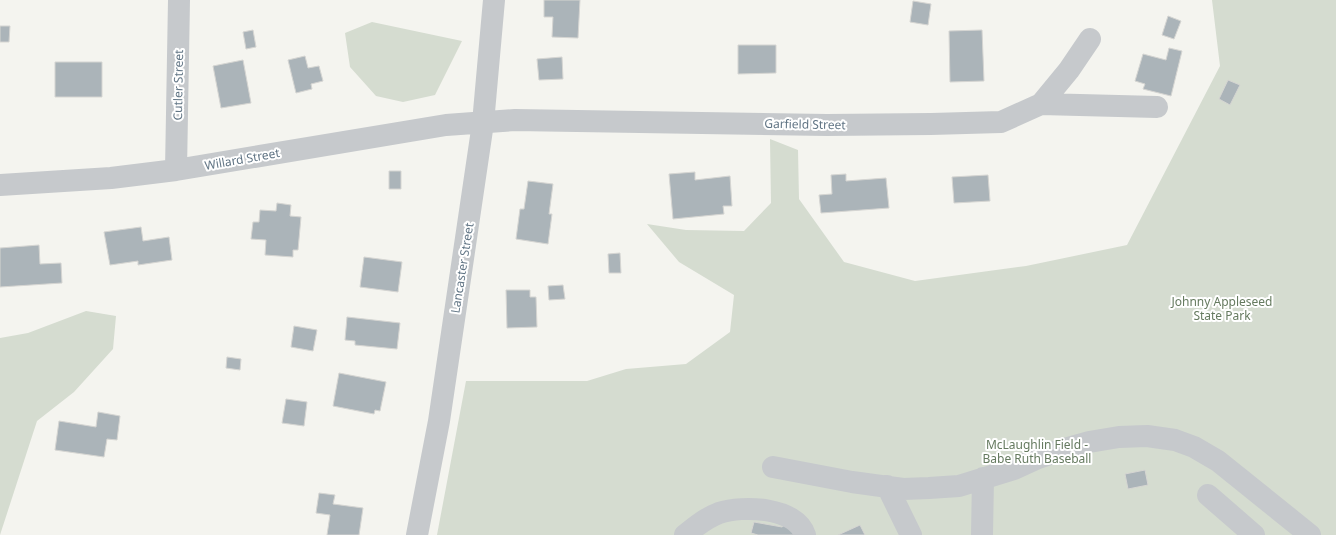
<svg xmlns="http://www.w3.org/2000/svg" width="1336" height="535" font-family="'Noto Sans',sans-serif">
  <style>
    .green { fill: #d5dcd0 }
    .building { fill: #abb4b9; stroke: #d5d5d2 }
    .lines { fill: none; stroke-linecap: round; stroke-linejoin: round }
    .minor { stroke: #c6c9cc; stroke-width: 22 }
    .labels { text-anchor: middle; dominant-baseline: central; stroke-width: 4; stroke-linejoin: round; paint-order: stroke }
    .street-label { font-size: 12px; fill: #607484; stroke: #fff }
    .park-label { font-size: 12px; fill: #657a5f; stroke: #fff }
  </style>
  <rect width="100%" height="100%" fill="#f4f4ef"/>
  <path class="green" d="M1212,0h124v535h-899l29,-154h121l39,-12 60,-5 44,-32 4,-37 -55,-33 -32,-38 39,6 58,1 27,-28 -1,-64 28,11 1,49 45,63 71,19 111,-15 101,-21 93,-179z
    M372,22l90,19 -27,54 -32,7 -27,-6 -26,-29 -5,-34z
    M86,311l30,5 -3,33 -39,43 -37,29 -37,114v-197l28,-5z"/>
  <path class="building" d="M544,0h36l-2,38 -26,-1 1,-20h-9z
    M913,1l18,3 -3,21 -18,-3z
    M1168,16l13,5 -7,18 -12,-4z
    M0,26h10l-1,16h-9z
    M253,30l3,17 -10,2 -3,-17z
    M982,30l2,51 -34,1 -1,-51z
    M738,45h38v28l-38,1z
    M1169,48l13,3 -11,45 -28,-7 2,-5 -10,-3 8,-27 23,6z
    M305,56l3,12 11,-2 4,15 -12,3 1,5 -16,4 -8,-33z
    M562,57l1,22 -24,1 -2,-21z
    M243,60l8,43 -30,5 -8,-42z
    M55,62h47v35h-47z
    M1228,80l12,5 -10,20 -11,-6z
    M389,171h12v18h-12z
    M695,172v8l35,-4 2,30h-9l1,8 -51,5 -4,-45z
    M846,174v7l40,-3 3,30 -68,5 -2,-18 13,-1 -1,-19z
    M988,175l2,26 -36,2 -2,-26z
    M528,181l25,3 -4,30h3l-4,30 -32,-5 4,-30h4z
    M277,203l14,2 -1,11 11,1 -3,33h-5v7l-28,-2 1,-15 -15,-1 2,-17h6l1,-12 16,1z
    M141,227l2,14 26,-4 3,23 -34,5v-4l-28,4 -6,-33z
    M39,245l1,19 21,-1 1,20 -62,4v-39z
    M620,253l1,20h-12l-1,-19z
    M364,257l38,5 -4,30 -38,-5z
    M563,285l2,14 -16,1 -1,-14z
    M506,290h24v7h6l1,30 -30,1z
    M347,317l53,6 -3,26 -42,-4v-4l-10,-1z
    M294,326l23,4 -4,21 -22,-4z
    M227,357l14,2 -1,11 -14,-2z
    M339,373l47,9 -6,29 -5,-1 -1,4 -41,-8z
    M286,399l21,3 -3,24 -22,-3z
    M98,412l22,4 -3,24 -10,-1 -3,18 -49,-7 4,-29 37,6z
    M1145,470l3,15 -20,4 -3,-15z
    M319,493l16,2 -2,9 30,4 -4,27h-32l3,-20 -14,-2z
    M791,520l7,15h-40l-7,-2 3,-11 28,5z
    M860,525l5,10h-27z"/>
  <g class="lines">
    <path class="minor" d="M1041,104l116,3
      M176,170l3,-170
      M0,185l111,-7 65,-8 270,-45 69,-5 312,5 104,-1 70,-2 40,-18 28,-34 21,-31
      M773,467l79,15 51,7 26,-1 30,-2 55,-17 24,-11 26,-9 25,-7 30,-5 28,-1 28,4 19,7 24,14 92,74
      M887,486l24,49
      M1208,495l46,40
      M417,535l22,-114 44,-298 11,-123
      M685,535c11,-9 21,-17 34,-22 24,-8 77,-6 86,22
      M982,535l1,-57"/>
  </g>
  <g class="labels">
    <g class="street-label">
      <text transform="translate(178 85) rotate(-89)">Cutler Street</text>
      <text transform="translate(805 124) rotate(1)">Garfield Street</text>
      <text transform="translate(242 159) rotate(-10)">Willard Street</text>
      <text transform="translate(462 268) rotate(-81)">Lancaster Street</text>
    </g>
    <g class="park-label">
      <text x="1222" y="301">Johnny Appleseed<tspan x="1222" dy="14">State Park</tspan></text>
      <text x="1037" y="444">McLaughlin Field -<tspan x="1037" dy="14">Babe Ruth Baseball</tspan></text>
    </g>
  </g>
</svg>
